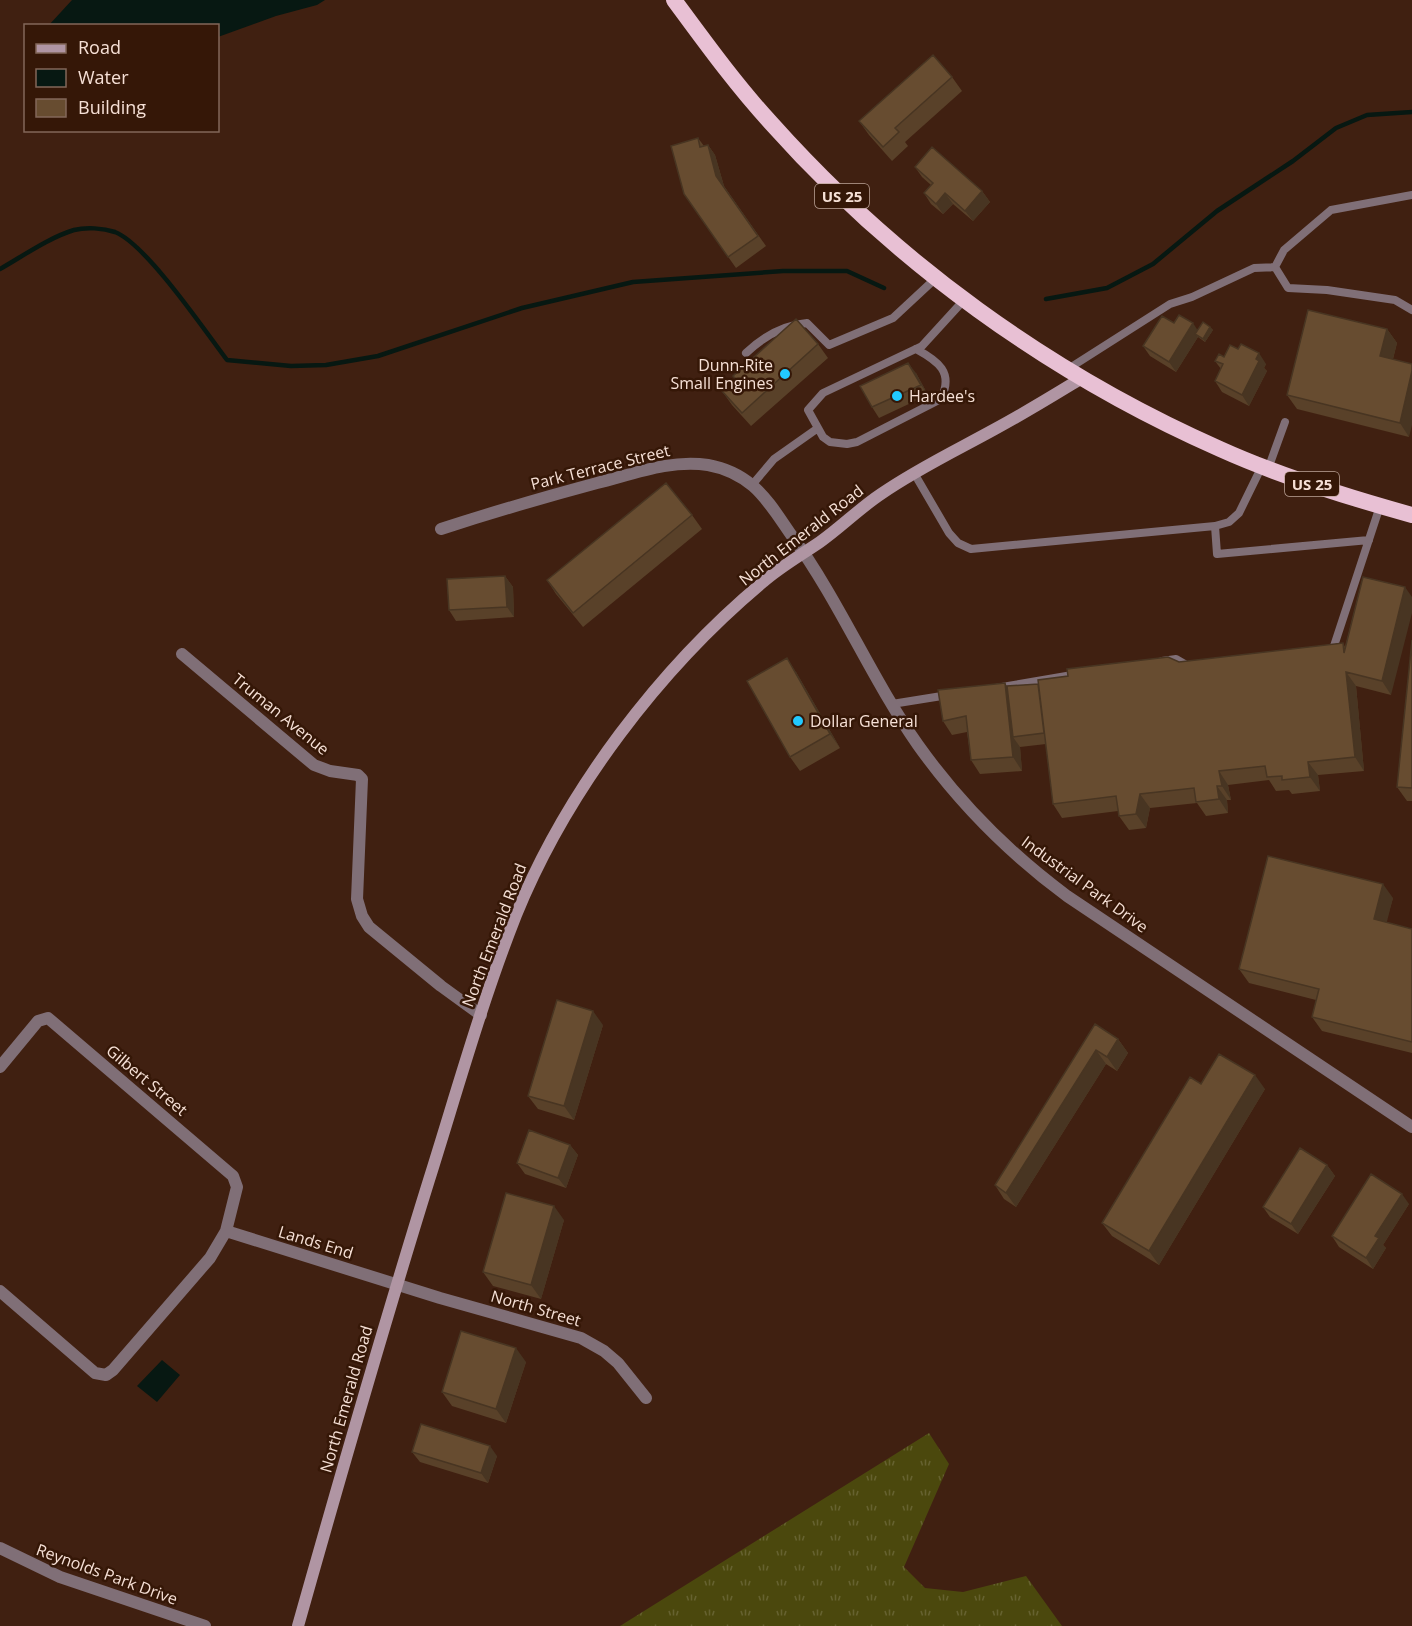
<svg xmlns="http://www.w3.org/2000/svg" width="1412" height="1626" font-family="'Open Sans',sans-serif">
  <style>
    .grass { fill: url(#grass-tufts) }
    .water { fill: #071812 }
    .lines { fill: none; stroke-linecap: round; stroke-linejoin: round }
    .stream { stroke: #071812; stroke-width: 4.5 }
    .service { stroke: #806f77; stroke-width: 8 }
    .minor { stroke: #806f77; stroke-width: 12 }
    .secondary { stroke: #b095a3; stroke-width: 12 }
    .trunk { stroke: #e8c0d4; stroke-width: 16 }
    .wall { fill: #594129 }
    .shaded-wall { fill: #483522 }
    .building { fill: #674c30; stroke: #483522; stroke-width: 1.5 }
    .poi-dot { fill: #22c9fe; stroke: #351707; stroke-width: 2 }
    .labels { text-anchor: middle; dominant-baseline: central; stroke-width: 5; stroke-linejoin: round; paint-order: stroke }
    .shield { fill: #351707; stroke: #bca498; stroke-width: 1.5 }
    .shield-label { font-size: 15px; font-weight: bold; fill: #f6e0d6 }
    .poi-label { font-size: 16px; fill: #f6e0d6; stroke: #351707; text-anchor: start }
    .street-label { font-size: 16px; fill: #f6e0d6; stroke: #351707 }
  </style>
  <defs>
    <pattern id="grass-tufts" width="24" height="20" patternUnits="userSpaceOnUse" patternTransform="scale(1.5)"><rect width="24" height="20" fill="#4b480d"/><path d="M3 7l-1-3M5 7V3M7 7l1-3M15 17l-1-3M17 17v-4M19 17l1-3" fill="none" stroke="#666230"/></pattern>
  </defs>
  <rect width="100%" height="100%" fill="#402011"/>
  <path class="grass" d="M929,1433l20,31 -45,103 21,21 38,4 63,-16 36,50h-442z"/>
  <path class="water" d="M72,0h253l-8,5 -41,11 -58,21v-11l-169,-1z
    M162,1360l18,15 -23,27 -20,-16z"/>
  <g class="lines">
    <path class="stream" d="M0,269c23,-13 48,-31 74,-39 12,-3 29,-2 41,2 31,12 90,99 112,128l64,6 35,-1 52,-9 144,-48 111,-26 150,-11h64l37,17
      M1046,299l61,-11 46,-24 64,-53 76,-50 43,-33 31,-13 45,-3"/>
    <path class="service" d="M1412,195l-81,15 -47,40 -9,17 13,21 39,2 68,10 17,10
      M916,349c22,12 38,23 25,50l-84,43 -10,2 -17,-2 -7,-5 -15,-27 15,-17 99,-47 42,-46
      M746,353c18,-17 37,-28 61,-30l22,22 64,-27 43,-40
      M1068,369l102,-65 22,-7 62,-29 21,-1
      M1268,469l17,-47
      M914,473l35,60 9,10 13,6 244,-23 2,28 152,-14
      M752,485l22,-26 44,-31
      M1215,526l14,-4 10,-9 23,-47
      M1327,650l6,-1 47,-143
      M1162,661l14,-2 12,7 4,-1
      M996,688l82,-14
      M892,704l56,-9"/>
    <path class="minor" d="M441,529c52,-17 104,-32 156,-46 36,-9 74,-24 111,-18 17,3 32,10 45,21 16,14 27,33 39,50 48,66 79,142 126,209 42,59 91,108 149,151l345,231
      M182,654l132,111 16,6 28,4 4,4 -5,120 5,17 7,11 72,59 40,29
      M0,1067l38,-46 10,-3 185,158 4,11 -11,44 -16,27 -97,112 -7,5 -11,-2 -95,-82
      M226,1231l214,67 141,40 23,13 14,12 28,35
      M0,1548l60,29 145,49"/>
    <path class="secondary" d="M298,1626c42,-149 85,-298 131,-446 28,-89 53,-179 87,-265 51,-125 144,-247 247,-333 17,-15 38,-27 57,-40 21,-15 40,-34 61,-48 36,-25 76,-44 114,-65 30,-16 59,-34 87,-51"/>
    <path class="trunk" d="M674,0c31,42 62,85 97,123 124,139 279,251 449,326 62,28 127,48 192,66"/>
  </g>
  <path class="wall" d="M952,77l10,14 -57,51 3,4 -16,15 -23,-26 -10,-14z
    M698,138l6,8 4,-1 7,10 9,31 42,60 -30,22 -52,-74z
    M915,167l67,24 8,11 -17,19 -20,-17 -10,10 -12,-10 -7,-11 7,-8 -9,-8z
    M1174,323l24,7 12,-3 3,3 -8,12 -7,-5 -22,35 -26,-16 -7,-10z
    M1387,329l10,14 -4,16 16,78 -112,-28 -10,-14z
    M818,344l10,14 -77,68 -19,-21 -10,-14 13,-12 -2,-3z
    M1224,357l42,7 -2,4 3,3 -18,35 -27,-14 -7,-11 6,-12 -6,-8z
    M916,373l12,22 -49,23 -7,-11z
    M692,515l10,14 -119,98 -27,-33 -9,-14z
    M505,576l8,11 1,30 -58,4 -7,-11z
    M1363,577l28,118 -35,-9 8,85 -46,4 2,16 -28,3 -3,-4 -13,1 -7,-11 -41,5 3,15h-4l1,13 -22,3 -9,-13 -47,5 -4,20 -17,2 -10,-14 -1,-5 -56,7 -9,-14 -7,-60 -26,3 2,24 -42,3 -9,-14 -4,-28 -15,3 -9,-14 64,-35 31,-2 141,-22 164,-19 2,4z
    M1412,640v161h-5l-10,-14z
    M796,672l44,76 -40,23 -10,-14z
    M1393,898l-7,24 26,7v124l-90,-22 -10,-14 4,-17 -67,-17 -10,-14z
    M1095,1024l23,15 10,14 -11,18 -11,-7 -90,143 -12,-8 -9,-14z
    M603,1025l-29,95 -36,-11 -10,-13z
    M1201,1084l64,5 -106,176 -47,-29 -10,-13z
    M570,1145l8,10 -12,33 -41,-14 -8,-11z
    M1327,1165l8,11 -37,58 -28,-17 -7,-10z
    M1409,1204l-26,41 3,3 -13,21 -34,-22 -7,-11z
    M564,1220l-23,79 -48,-13 -10,-14z
    M526,1362l-20,61 -54,-17 -10,-14z
    M412,1452l85,4 -9,27 -68,-21z"/>
  <path class="shaded-wall" d="M708,145l7,10 9,31 -8,-10z
    M982,191l8,11 -17,19 -8,-10z
    M945,193l8,11 -10,10 -7,-10z
    M1193,323l7,11h-5l3,3 -22,35 -7,-10z
    M1210,327l3,3 -8,12 -2,-3z
    M1387,329l10,14 -7,27 -10,-14z
    M1259,353l7,11 -2,4 3,3 -18,35 -7,-11z
    M908,363l8,10 12,22 -7,-10z
    M1412,371v54l-3,12 -9,-14z
    M505,576l8,11 1,30 -7,-10z
    M1405,587l7,10v16l-21,82 -9,-14z
    M787,658l9,14 44,76 -10,-14z
    M1346,672l10,14 8,85 -9,-14z
    M1005,683l9,14 -1,40 7,10 2,24 -9,-14z
    M1308,762l10,13 2,16 -10,-14z
    M1219,771l9,14 3,15 -9,-14z
    M1217,786l10,14 1,13 -9,-14z
    M1140,794l10,14 -4,20 -10,-14z
    M1383,884l10,14 -9,35 -10,-14z
    M593,1011l10,14 -29,95 -10,-14z
    M1118,1039l10,14 -11,18 -10,-14z
    M1096,1050l10,14 -90,143 -10,-14z
    M1255,1075l10,14 -106,176 -10,-14z
    M570,1145l8,10 -12,33 -8,-10z
    M1327,1165l8,11 -37,58 -7,-10z
    M1402,1194l7,10 -26,41 3,3 -13,21 -7,-11 9,-22z
    M554,1206l10,14 -23,79 -10,-14z
    M516,1348l10,14 -20,61 -10,-14z
    M490,1446l7,10 -9,27 -7,-10z"/>
  <path class="building" d="M933,55l19,22 -57,51 4,4 -16,15 -24,-26z
    M698,138l2,9 8,-2 8,31 42,60 -30,21 -44,-63 -13,-48z
    M932,147l50,44 -17,20 -20,-18 -9,11 -12,-11 9,-10 -18,-16z
    M1308,310l79,19 -7,27 32,8v7l-12,52 -113,-28z
    M1179,315l14,8 -24,39 -26,-16 19,-30 12,7z
    M796,319l22,25 -76,69 -20,-22 14,-12 -3,-3z
    M1203,322l7,5 -7,12 -8,-5z
    M1241,344l18,9 -3,6 3,2 -17,34 -27,-14 8,-17 -8,-3 4,-7 5,3 6,-12 8,4z
    M908,363l13,22 -49,22 -12,-21z
    M666,483l26,32 -119,98 -26,-33z
    M505,576l2,31 -58,3 -2,-31z
    M1363,577l42,10 -23,94 -36,-9 9,85 -47,5 2,15 -28,3v-4l-15,1 -2,-11 -46,5 3,15h-5l2,13 -23,3 -2,-14 -54,6 -4,20 -17,2 -3,-20 -63,8 -15,-124 30,-4 -1,-7 101,-12 11,5 164,-19 1,10z
    M1412,640v148l-15,-1z
    M787,658l43,76 -40,23 -43,-76z
    M1005,683l8,74 -42,3 -5,-44 -23,5 -5,-31z
    M1038,684l6,49 -31,4 -6,-51z
    M1268,856l115,28 -9,35 38,10v113l-100,-25 7,-28 -80,-20z
    M557,1000l36,11 -29,95 -36,-10z
    M1095,1024l23,15 -11,18 -11,-7 -90,143 -11,-8z
    M1219,1054l36,21 -106,176 -47,-28 88,-146 11,7z
    M529,1130l41,15 -12,33 -41,-15z
    M1300,1148l27,17 -36,59 -28,-17z
    M1371,1174l31,20 -27,42 4,2 -13,20 -34,-22z
    M506,1193l48,13 -23,79 -48,-13z
    M461,1331l55,17 -20,61 -54,-17z
    M421,1424l69,22 -9,27 -69,-21z"/>
  <g class="poi-dot">
    <circle cx="785" cy="374" r="6"/>
    <circle cx="897" cy="396" r="6"/>
    <circle cx="798" cy="721" r="6"/>
  </g>
  <g class="labels">
    <g class="shield">
      <rect x="815" y="184" width="54" height="24" rx="4.5"/>
      <rect x="1285" y="472" width="54" height="24" rx="4.5"/>
    </g>
    <g class="shield-label">
      <text x="842" y="196">US 25</text>
      <text x="1312" y="484">US 25</text>
    </g>
    <g class="poi-label">
      <text x="773" y="365" text-anchor="end">Dunn-Rite<tspan x="773" dy="18">Small Engines</tspan></text>
      <text x="909" y="396">Hardee's</text>
      <text x="810" y="721">Dollar General</text>
    </g>
    <g class="street-label">
      <text transform="translate(600 467) rotate(-14)">Park Terrace Street</text>
      <text transform="translate(801 535) rotate(-38)">North Emerald Road</text>
      <text transform="translate(281 714) rotate(39)">Truman Avenue</text>
      <text transform="translate(1085 884) rotate(36)">Industrial Park Drive</text>
      <text transform="translate(494 935) rotate(-69)">North Emerald Road</text>
      <text transform="translate(147 1080) rotate(40)">Gilbert Street</text>
      <text transform="translate(316 1242) rotate(17)">Lands End</text>
      <text transform="translate(536 1308) rotate(16)">North Street</text>
      <text transform="translate(346 1399) rotate(-74)">North Emerald Road</text>
      <text transform="translate(107 1574) rotate(20)">Reynolds Park Drive</text>
    </g>
  </g>
  <rect x="24" y="24" width="195" height="108" fill="#351707" stroke="#82675a" stroke-width="1.5"/>
  <rect x="36" y="44" width="30" height="9" fill="#b095a3" stroke="#82675a" stroke-width="1.5"/>
  <text x="78" y="54" font-size="18" fill="#f6e0d6">Road</text>
  <rect x="36" y="69" width="30" height="18" fill="#071812" stroke="#82675a" stroke-width="1.5"/>
  <text x="78" y="84" font-size="18" fill="#f6e0d6">Water</text>
  <rect x="36" y="99" width="30" height="18" fill="#674c30" stroke="#82675a" stroke-width="1.5"/>
  <text x="78" y="114" font-size="18" fill="#f6e0d6">Building</text>
</svg>
